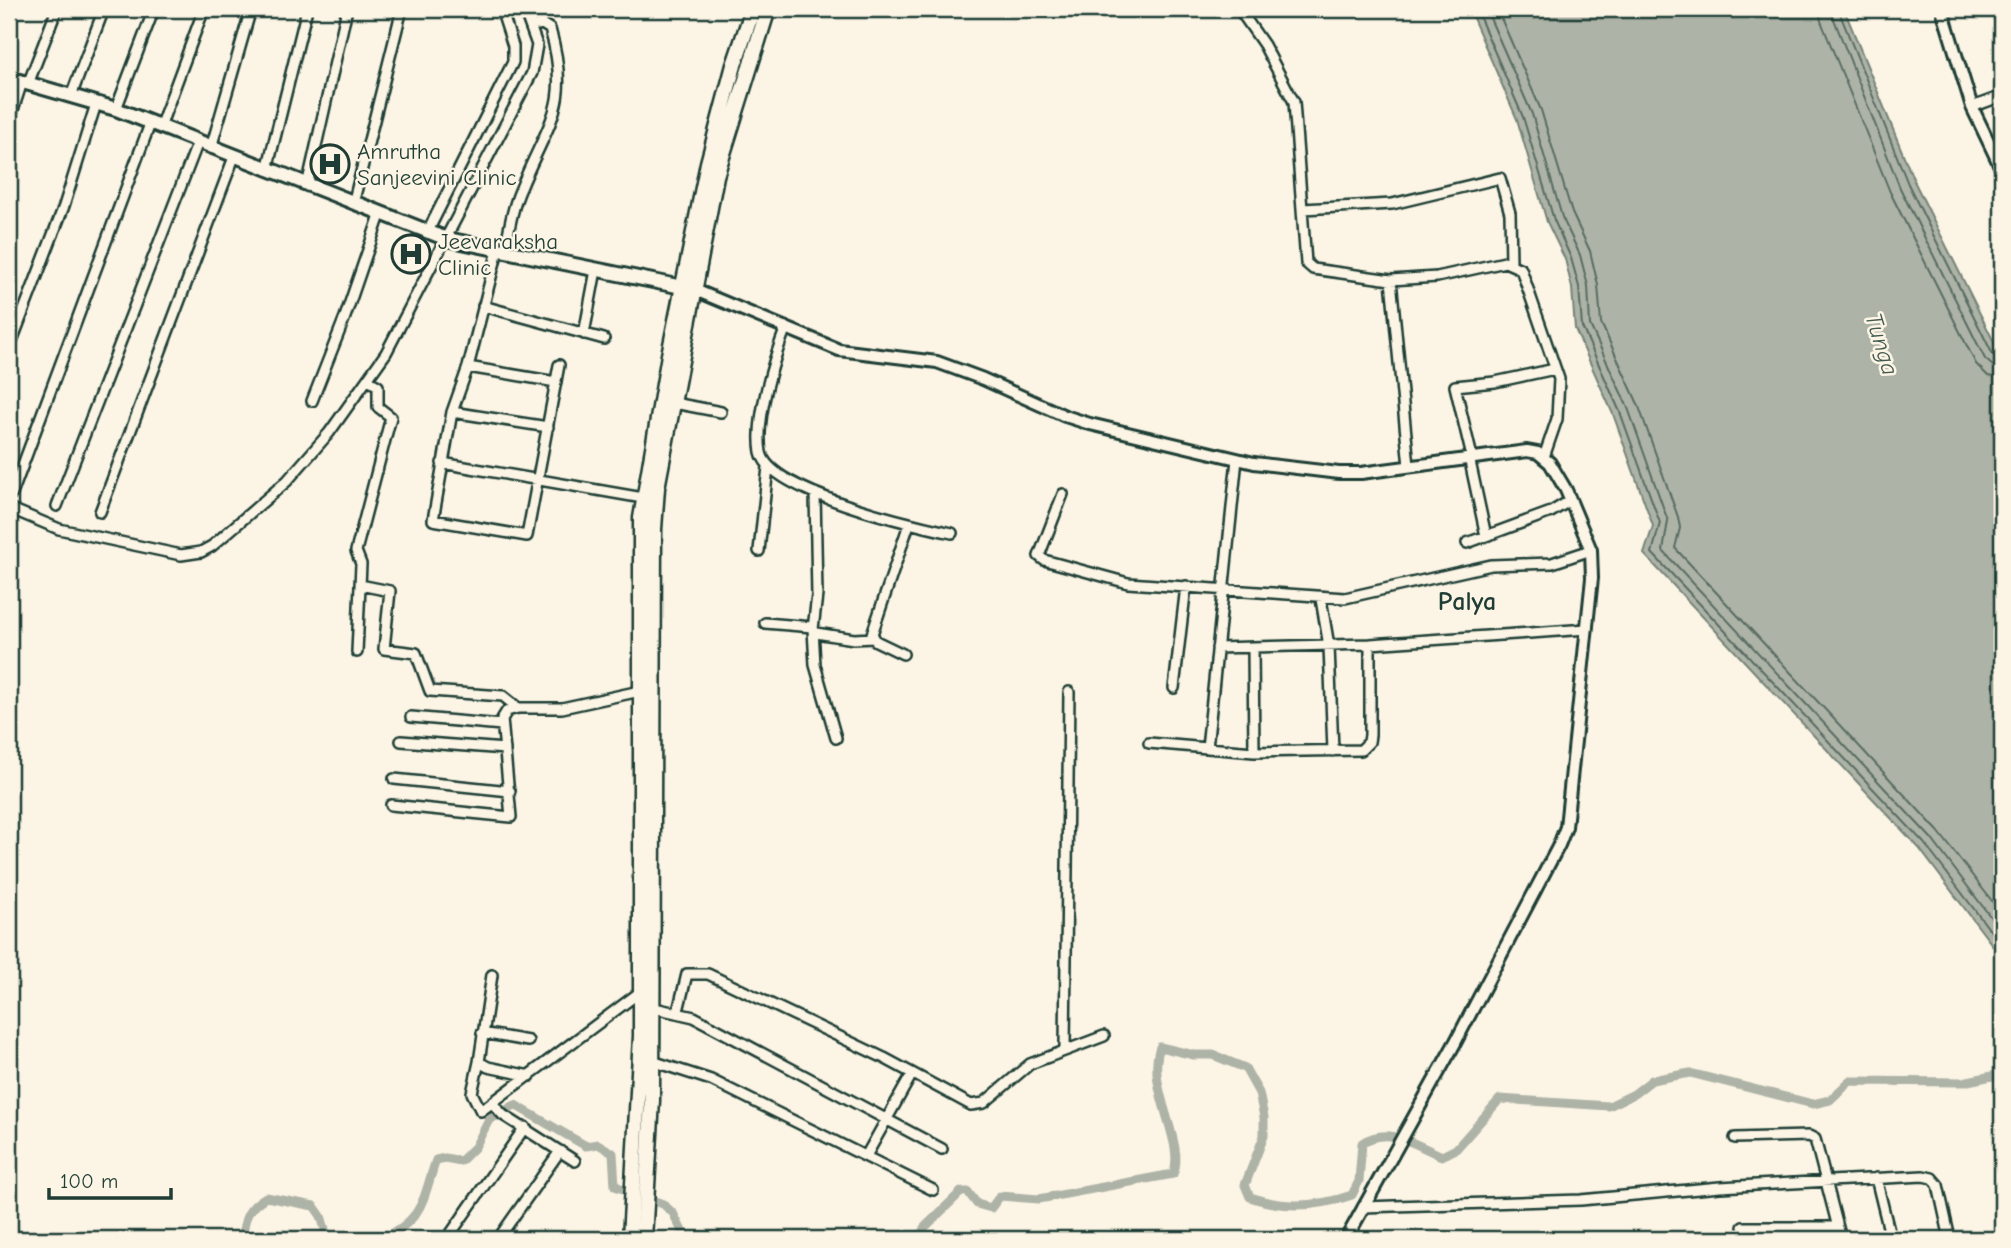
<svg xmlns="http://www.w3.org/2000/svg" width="2011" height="1248" font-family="'Comic Neue',sans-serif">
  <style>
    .water { fill: #aeb3a7; stroke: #758479; stroke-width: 2 }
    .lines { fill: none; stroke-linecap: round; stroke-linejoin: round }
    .shore { stroke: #586c62; stroke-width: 2 }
    .canal { stroke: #aeb3a7; stroke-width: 9 }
    .minor-casing { stroke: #1f3d34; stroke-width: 14 }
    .tertiary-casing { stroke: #1f3d34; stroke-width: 16 }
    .secondary-casing { stroke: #1f3d34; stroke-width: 18 }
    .trunk-casing { stroke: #1f3d34; stroke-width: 19 }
    .minor { stroke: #fcf5e5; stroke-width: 9 }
    .tertiary { stroke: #fcf5e5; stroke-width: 10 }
    .secondary { stroke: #fcf5e5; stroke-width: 12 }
    .trunk { stroke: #fcf5e5; stroke-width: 14 }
    .labels { text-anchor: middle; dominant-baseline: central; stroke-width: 5; stroke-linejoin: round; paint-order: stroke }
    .poi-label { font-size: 23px; fill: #1f3d34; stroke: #fcf5e5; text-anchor: start }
    .water-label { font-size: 24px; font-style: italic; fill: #435a51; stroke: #fcf5e5 }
    .quarter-label { font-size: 26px; font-weight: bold; fill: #1f3d34; stroke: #fcf5e5 }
  </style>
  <rect width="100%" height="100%" fill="#fcf5e5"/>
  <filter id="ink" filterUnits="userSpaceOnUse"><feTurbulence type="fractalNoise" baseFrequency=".0143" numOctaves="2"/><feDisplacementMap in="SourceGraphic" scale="14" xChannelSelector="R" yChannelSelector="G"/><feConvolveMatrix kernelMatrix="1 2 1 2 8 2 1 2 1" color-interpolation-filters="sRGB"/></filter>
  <g filter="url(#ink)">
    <path class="water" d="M1469,9h375l70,172 88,177v600l-83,-110 -275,-294 9,-28 -40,-112 -38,-85 -3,-41 -7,-29 -18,-37 -30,-103z"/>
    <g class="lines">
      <path class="shore" d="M1476,9l47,108 31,103 17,38 8,29 3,40 38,85 40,111 -8,30 272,290 78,103
        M1486,9l46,105 30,103 18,38 8,31 2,39 38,83 40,113 -5,30 268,287 71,94
        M1497,9l44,101 31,103 18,38 8,34 3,38 37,81 40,113 2,11 -5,20 263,283 64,83
        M1819,9l2,12 69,171 86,172 12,12 14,2
        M1830,9l70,179 85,171 8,7 9,2
        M1838,9l70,175 85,171 9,4"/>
      <path class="canal" d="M244,1239c-2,-20 5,-32 22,-42l48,9 7,10 7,23
        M382,1239c42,-20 40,-38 54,-79l9,-2 16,3 14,-14 14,-27 26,-15 71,41 12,-2 15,9 2,33 48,18 10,9 13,26
        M920,1239l4,-11 37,-36h7l9,12 14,4 9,-12 39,3 134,-25c14,-30 -28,-87 -13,-127l34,8h19l32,13 14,25 5,24v19l-19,49 5,12c34,12 68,10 102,-2l7,-14 3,-38c28,-18 53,2 80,13l14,-7 44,-50 109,7 25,-12 18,-14 38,-7 123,31 17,-4 20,-19 113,1 39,-8"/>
      <g class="minor-casing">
        <path id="minor" d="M1239,9l25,36 30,57 12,161 7,6 78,11 46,-3 68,-15 16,7 38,110 -2,40 -13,38
          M28,84l29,-75
          M71,96l33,-87
          M1972,107l30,-11
          M116,109l38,-100
          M9,122l13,-40
          M160,127l44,-118
          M211,148l40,-139
          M267,170l40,-161
          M307,186l40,-177
          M353,204l49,-195
          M1303,209l89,-5 108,-26 10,35 1,49
          M427,233l86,-171v-16l-12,-37
          M498,250l-30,117 -16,45 -19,108 94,16 32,-171
          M505,251c4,-21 7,-43 16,-63 27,-66 51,-83 29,-159l-8,-5 -10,2
          M1391,280l18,186
          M483,306l121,33
          M786,327c-12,31 -31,92 -25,125 7,40 154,73 191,81
          M584,334l12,-64
          M9,349l55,-143 32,-102
          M468,367l88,15
          M312,401l33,-84 35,-102
          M674,403l47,9
          M452,412l96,15
          M1469,457l17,79
          M1472,457l-17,-71 40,-4 60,-13
          M442,463l201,35
          M815,493l2,102 -4,34 3,4 38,6 19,-1
          M12,494l138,-370
          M1063,494l-24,62 5,4 84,23 217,15 146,-33 61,-2 39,-13
          M57,506l141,-364
          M9,508l50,21 122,26 20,-3 11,-6 75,-65 42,-48 57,-80 146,-280 5,-28 -13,-36
          M100,512l134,-355
          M1467,543l84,-31 20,-12
          M759,551l9,-84
          M360,585l30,6 -6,58 32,4 14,38 73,5 15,12
          M1321,599l8,47 4,105
          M765,623l48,4
          M813,629l2,36 21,73
          M1217,648l153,-4 217,-15
          M1253,648l1,104
          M357,652l4,-88 -5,-13 35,-134 -13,-10v-21l-10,-6
          M903,654l-27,-13 -4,-7 37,-110
          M1174,688l12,-102
          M411,717l91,8
          M401,741l104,8
          M1149,743l105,9 107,-2 8,-8 1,-7v-91
          M1207,748l30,-289
          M394,779l116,12
          M391,805l120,12 -9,-98 5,-8 11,-3h44l78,-17
          M492,975l-13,87 9,5 42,9
          M650,1007l44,10 248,132
          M678,1011l9,-37h21l176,84 87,47 13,-2 46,-39 74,-28
          M482,1033l46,8
          M1065,1048l4,-356
          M652,1061l59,19 222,110
          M479,1062l-7,31 9,18 159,-119
          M493,1104l10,11 72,46
          M1735,1138l74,-2 6,3 26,100
          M866,1156l46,-82
          M1876,1178l15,61
          M1363,1207l218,-7 139,-13 203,-11 9,2 6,7 12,54
          M1743,1227h95
          M447,1239l78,-112
          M498,1239l62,-88"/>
      </g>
      <g class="tertiary-casing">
        <path id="tertiary" d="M1942,9l30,98 30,63
          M695,290l144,60 98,12 46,17 82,37 25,8 164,39 85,10h22l166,-22 11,2 12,10 16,27 25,60 1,28 -26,249 -7,18 -104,198 -109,196"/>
      </g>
      <g class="secondary-casing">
        <path id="secondary" d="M9,78l107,31 331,130 245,50"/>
      </g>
      <g class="trunk-casing">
        <path id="trunk" d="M630,1239l11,-203v-518l28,-163 39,-192 26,-98 19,-56
          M644,1239l8,-139 2,-571 3,-41 59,-312 52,-167"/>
      </g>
      <use href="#minor" class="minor"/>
      <use href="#tertiary" class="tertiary"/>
      <use href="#secondary" class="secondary"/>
      <use href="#trunk" class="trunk"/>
    </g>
  </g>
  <defs>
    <g id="hospital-ring" transform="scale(2.0125)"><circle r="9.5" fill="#fcf5e5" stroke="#1f3d34" stroke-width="1.5"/><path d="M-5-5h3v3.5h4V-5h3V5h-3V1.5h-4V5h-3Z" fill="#1f3d34"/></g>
  </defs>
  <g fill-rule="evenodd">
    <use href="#hospital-ring" x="330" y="164"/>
    <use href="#hospital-ring" x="411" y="254"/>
  </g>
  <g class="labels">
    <g class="poi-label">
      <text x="357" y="151">Amrutha<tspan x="357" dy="26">Sanjeevini Clinic</tspan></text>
      <text x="438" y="241">Jeevaraksha<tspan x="438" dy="26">Clinic</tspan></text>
    </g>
    <g class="water-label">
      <text transform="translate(1882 344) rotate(73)">Tunga</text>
    </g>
    <g class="quarter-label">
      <text x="1467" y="602">Palya</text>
    </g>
  </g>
  <rect width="2011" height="1248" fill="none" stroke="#fcf5e5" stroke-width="35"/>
  <rect x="18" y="18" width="1976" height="1213" fill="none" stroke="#1f3d34" stroke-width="2.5" filter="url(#ink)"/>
  <path d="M49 1188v10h122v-10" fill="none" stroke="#1f3d34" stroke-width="3.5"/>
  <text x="60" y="1188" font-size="21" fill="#1f3d34" stroke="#fcf5e5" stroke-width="5" paint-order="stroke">100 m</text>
</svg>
